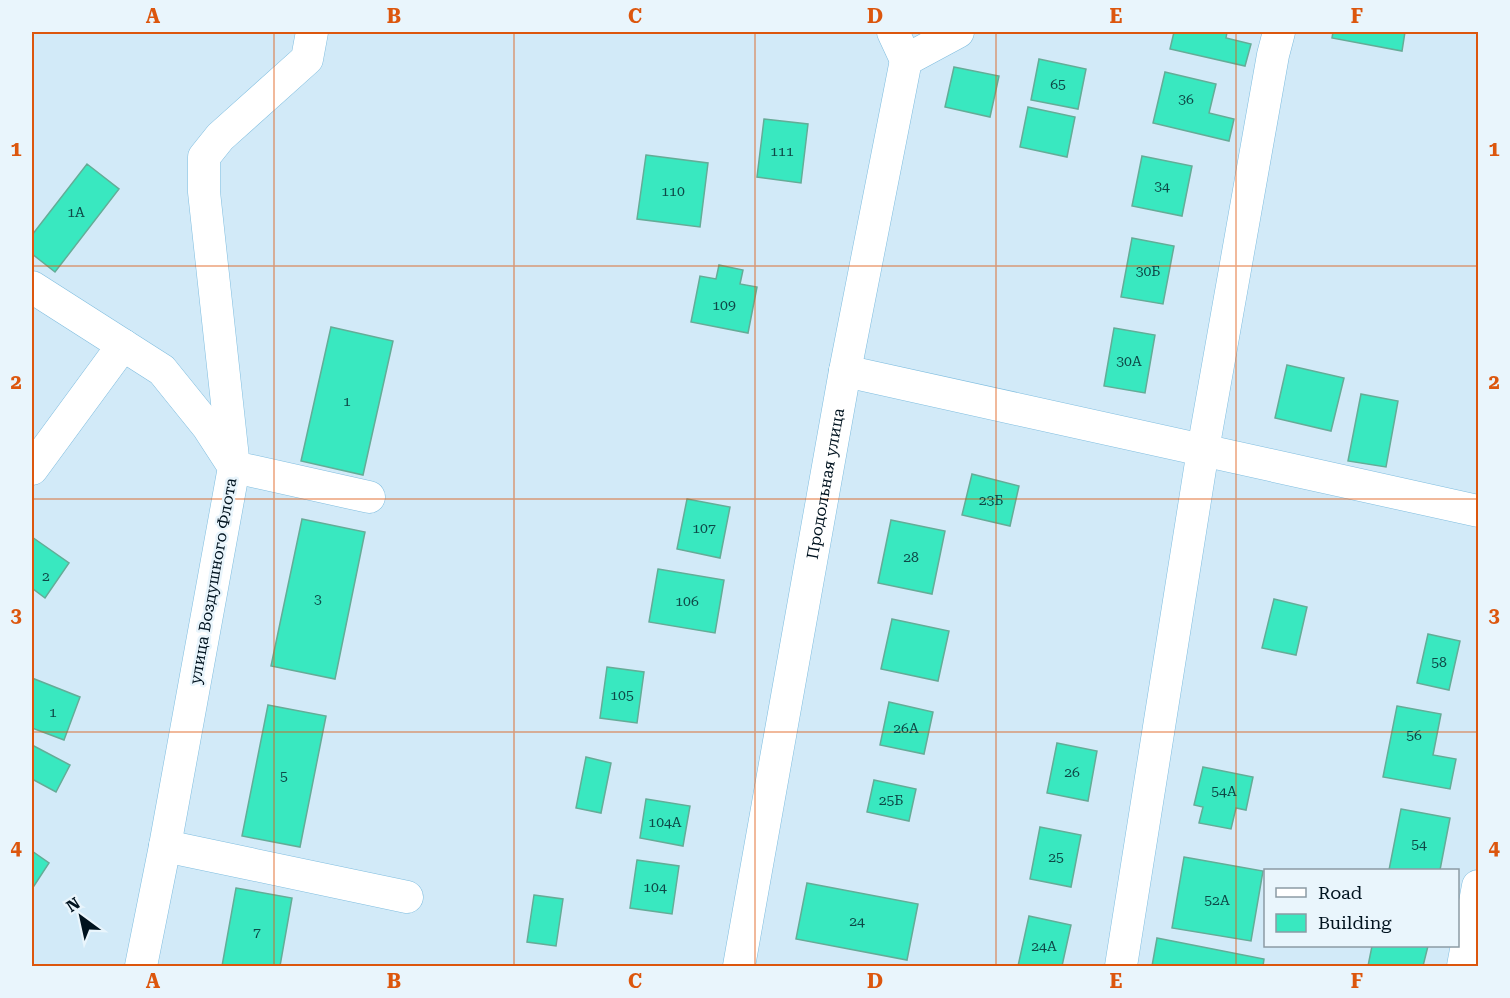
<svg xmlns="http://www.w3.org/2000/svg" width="1510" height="998" font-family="'Roboto Serif',serif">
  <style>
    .building { fill: #39e8c0; stroke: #64ac97; stroke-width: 1.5 }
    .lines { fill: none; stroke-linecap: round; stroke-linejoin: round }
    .minor-casing { stroke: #7fbddf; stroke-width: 33 }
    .minor { stroke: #fff; stroke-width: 32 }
    .grid { fill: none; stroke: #dc560d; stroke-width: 1.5; stroke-opacity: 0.55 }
    .labels { text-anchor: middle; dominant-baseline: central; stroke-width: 5; stroke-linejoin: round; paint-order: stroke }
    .number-label { font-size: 14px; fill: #0e4847 }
    .street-label { font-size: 16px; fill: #00131f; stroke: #e9f5fc }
    .neatline { fill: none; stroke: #dc560d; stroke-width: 2 }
    .grid-label { font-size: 20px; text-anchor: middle; font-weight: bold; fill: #dc560d }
  </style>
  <rect width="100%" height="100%" fill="#d2eaf8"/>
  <path class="building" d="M1174,32h53l-1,6 25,6 -6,22 -75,-17z
    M1333,32h72l-3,19 -70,-13z
    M1039,59l47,10 -8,40 -47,-9z
    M954,67l45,9 -9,41 -45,-10z
    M1165,72l51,12 -7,29 25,6 -5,22 -76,-18z
    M1028,107l47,10 -8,40 -47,-10z
    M764,119l44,5 -7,59 -44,-6z
    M646,155l62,8 -8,64 -63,-8z
    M1142,156l50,10 -10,50 -50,-10z
    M87,164l32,25 -64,83 -23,-18v-19z
    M1132,238l42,8 -11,58 -42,-7z
    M719,265l24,5 -3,14 17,3 -9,46 -57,-11 9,-46 16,3z
    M331,327l62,14 -30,134 -62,-14z
    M1114,328l41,7 -10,58 -41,-7z
    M1287,365l57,13 -13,53 -56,-13z
    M1361,394l37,7 -12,66 -38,-6z
    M972,474l47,12 -9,40 -48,-11z
    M687,499l43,8 -10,51 -43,-9z
    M302,519l63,13 -30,147 -64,-13z
    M891,520l54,11 -13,63 -54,-11z
    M32,537l37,26 -24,35 -12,-9 -1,2z
    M658,569l66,11 -9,53 -66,-11z
    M1274,599l33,8 -11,48 -34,-7z
    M892,619l57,12 -11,50 -57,-12z
    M1428,634l32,7 -11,49 -32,-7z
    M607,667l37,5 -7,51 -37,-5z
    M32,678l48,19 -16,43 -32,-12z
    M889,702l44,10 -9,42 -44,-9z
    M268,705l58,11 -26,131 -58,-11z
    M1397,706l44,8 -8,41 23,4 -6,30 -67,-12z
    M1057,743l40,8 -9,50 -41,-8z
    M32,745l38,20 -14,27 -24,-13z
    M586,757l25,6 -10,50 -25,-5z
    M1203,767l50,10 -7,33 -10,-2 -5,21 -32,-6 4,-16 -9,-2z
    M874,780l42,9 -7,32 -42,-9z
    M646,799l44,7 -7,40 -43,-8z
    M1401,809l49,9 -10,52h-51z
    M1040,827l41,8 -10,52 -41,-8z
    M32,851l17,12 -17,26z
    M1184,857l79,14 -12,70 -79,-13z
    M637,860l42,6 -7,48 -42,-6z
    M807,883l111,21 -11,56 -111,-21z
    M236,888l56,10 -12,68h-58z
    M534,895l29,4 -7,47 -29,-4z
    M1029,916l42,9 -9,41h-44z
    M1157,938l107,21 -1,7h-111z
    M1372,946h56l-5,20h-55z"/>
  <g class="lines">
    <g class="minor-casing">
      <g id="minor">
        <path d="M312,32l-5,27 -87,78 -16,20v35l30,275 135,30"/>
        <path d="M893,32l13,28"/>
        <path d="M32,287l130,83 46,57 26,40 -69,379 -24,120"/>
        <path d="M845,371l633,140"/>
        <path d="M32,469l91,-124"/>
        <path d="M165,846l242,51"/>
        <path id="s1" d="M739,966l106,-595 61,-311 52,-28"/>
        <path d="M1121,966l82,-516 70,-395 6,-23"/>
        <path d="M1463,966l15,-80"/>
      </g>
    </g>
    <use href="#minor" class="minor"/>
  </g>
  <path class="grid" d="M274,32v934M514,32v934M755,32v934M996,32v934M1236,32v934M32,266h1446M32,499h1446M32,732h1446"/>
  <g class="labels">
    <g class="number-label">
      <text x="1058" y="84">65</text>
      <text x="1186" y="99">36</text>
      <text x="782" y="151">111</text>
      <text x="1162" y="186">34</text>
      <text x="673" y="191">110</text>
      <text x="76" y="212">1А</text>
      <text x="1148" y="271">30Б</text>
      <text x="724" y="305">109</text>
      <text x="1129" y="361">30А</text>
      <text x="347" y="401">1</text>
      <text x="991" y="500">23Б</text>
      <text x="704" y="528">107</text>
      <text x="911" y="557">28</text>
      <text x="46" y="576">2</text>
      <text x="318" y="599">3</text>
      <text x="687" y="601">106</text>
      <text x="1439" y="662">58</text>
      <text x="622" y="695">105</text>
      <text x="53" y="712">1</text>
      <text x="906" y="728">26А</text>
      <text x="1414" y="735">56</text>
      <text x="1072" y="772">26</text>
      <text x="284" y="776">5</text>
      <text x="1224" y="791">54А</text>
      <text x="891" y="800">25Б</text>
      <text x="665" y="822">104А</text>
      <text x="1419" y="844">54</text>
      <text x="1056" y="857">25</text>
      <text x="655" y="887">104</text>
      <text x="1217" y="900">52А</text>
      <text x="857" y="921">24</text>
      <text x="257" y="932">7</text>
      <text x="1044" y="946">24А</text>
    </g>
    <g class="street-label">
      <text stroke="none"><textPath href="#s1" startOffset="490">Продольная улица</textPath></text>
      <text transform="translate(213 581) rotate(-80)">улица Воздушного Флота</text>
    </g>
  </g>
  <rect width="1510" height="998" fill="none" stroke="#e9f5fc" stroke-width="66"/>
  <rect x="1264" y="869" width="195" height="78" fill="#e9f5fc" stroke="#8c9ba4" stroke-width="1.5"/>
  <rect x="1276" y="888" width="30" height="9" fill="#ffffff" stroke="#8c9ba4" stroke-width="1.5"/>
  <text x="1318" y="899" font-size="18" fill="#00131f">Road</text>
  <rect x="1276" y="914" width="30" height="18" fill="#39e8c0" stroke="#8c9ba4" stroke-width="1.5"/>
  <text x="1318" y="929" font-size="18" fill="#00131f">Building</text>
  <g transform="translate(81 917) rotate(327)" stroke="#e9f5fc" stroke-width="4.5" paint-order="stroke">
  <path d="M0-4.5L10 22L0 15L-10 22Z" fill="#00131f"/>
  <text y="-9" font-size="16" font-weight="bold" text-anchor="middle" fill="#00131f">N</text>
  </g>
  <rect x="33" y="33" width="1444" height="932" class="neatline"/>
  <g class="grid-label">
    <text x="153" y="23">A</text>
    <text x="394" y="23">B</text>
    <text x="635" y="23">C</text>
    <text x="875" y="23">D</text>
    <text x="1116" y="23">E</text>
    <text x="1357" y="23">F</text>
    <text x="16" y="156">1</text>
    <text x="1494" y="156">1</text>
    <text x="16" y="389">2</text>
    <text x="1494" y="389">2</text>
    <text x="16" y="622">3</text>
    <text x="1494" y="622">3</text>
    <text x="16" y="855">4</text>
    <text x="1494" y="855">4</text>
    <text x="153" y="988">A</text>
    <text x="394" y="988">B</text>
    <text x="635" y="988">C</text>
    <text x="875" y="988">D</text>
    <text x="1116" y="988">E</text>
    <text x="1357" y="988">F</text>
  </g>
</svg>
